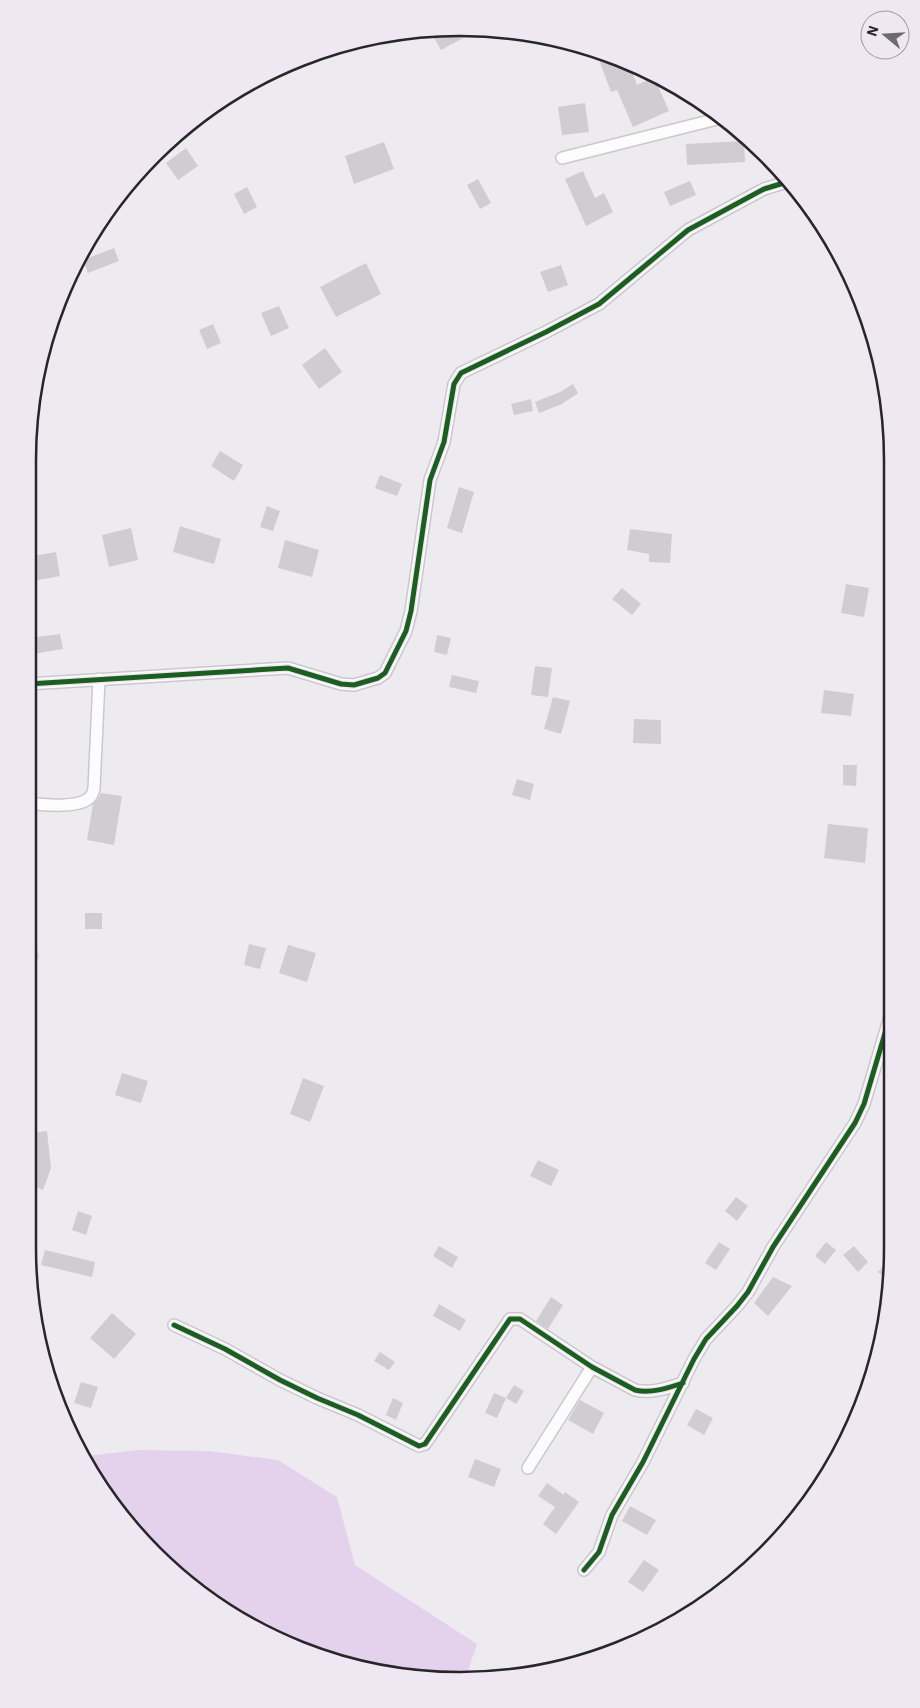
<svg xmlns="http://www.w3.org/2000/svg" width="920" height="1708" font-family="'IBM Plex Sans',sans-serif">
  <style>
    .green { fill: #e4d2ed }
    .building { fill: #d0cdd2 }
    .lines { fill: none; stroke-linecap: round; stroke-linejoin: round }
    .street-casing { stroke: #cbc8cc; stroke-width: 14 }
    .street { stroke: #fcfcfd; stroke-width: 11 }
    .cycleway-casing { stroke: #efe8f3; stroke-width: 8 }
    .cycleway { stroke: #1b5e20; stroke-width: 5 }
    .rim { fill: none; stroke: #28262a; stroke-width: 2.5 }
  </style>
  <rect width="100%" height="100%" fill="#eeebf0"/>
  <path class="green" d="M138,1450l71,1 69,9 59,37 18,68 122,79 -11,33 -118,-11 -128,-58 -103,-96 -30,-56z"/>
  <path class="building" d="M431,28l22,1 25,1 -37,20 -12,-21z
    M610,56l19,8 8,21 17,-8 15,34 -36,16 -16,-37 -6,2 -12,-32z
    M585,103l4,29 -27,3 -4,-28z
    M744,141l1,21 -58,3 -1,-21z
    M384,142l10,27 -40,15 -9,-28z
    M186,148l12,18 -20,14 -12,-17z
    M583,171l12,27 9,-5 9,19 -27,14 -21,-47z
    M478,179l13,24 -11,6 -13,-24z
    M690,181l6,14 -26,11 -6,-14z
    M247,187l10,20 -13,7 -10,-20z
    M114,248l5,13 -31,12 -5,-13z
    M366,263l15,31 -45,23 -16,-30z
    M561,265l7,20 -20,7 -8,-20z
    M279,306l10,22 -18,8 -10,-23z
    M213,324l8,19 -14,6 -8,-19z
    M325,348l17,24 -23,17 -17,-24z
    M573,384l5,9 -16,11 -23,9 -4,-11 25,-10z
    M531,399l2,12 -19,4 -3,-11z
    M220,451l23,14 -9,16 -23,-15z
    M380,475l22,9 -5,12 -22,-8z
    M459,487l15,5 -12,41 -15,-5z
    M267,506l13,5 -7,20 -13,-4z
    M180,526l41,13 -7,25 -41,-12z
    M131,528l7,32 -29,7 -7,-32z
    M630,529l42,5 -2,29 -21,-1v-8l-22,-4z
    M285,540l34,10 -7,27 -34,-9z
    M56,552l4,24 -32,6v-25z
    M846,584l23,4 -5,29 -23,-4z
    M622,588l19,16 -9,11 -20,-16z
    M60,634l3,15 -30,5 -3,-16z
    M437,635l14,3 -4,17 -13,-3z
    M535,666l17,2 -4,29 -17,-2z
    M452,675l27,6 -3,12 -27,-6z
    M824,690l30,4 -3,22 -30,-3z
    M553,697l17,4 -9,33 -17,-5z
    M634,719l27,1v24l-28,-1z
    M843,765h14l-1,21 -13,-1z
    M517,779l17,5 -4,16 -18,-5z
    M101,793l21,3 -8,49 -27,-5 6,-36 5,-5z
    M828,824l40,4 -3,35 -41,-5z
    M85,913h17v16h-17z
    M28,929h6l5,30 -11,2z
    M249,944l17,4 -6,21 -16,-4z
    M288,945l28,8 -9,29 -28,-9z
    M122,1073l26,8 -7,22 -26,-8z
    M303,1078l21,8 -14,36 -20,-8z
    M47,1131l4,37 -8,22 -15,-6v-51z
    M538,1160l21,10 -8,16 -21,-10z
    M736,1197l12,9 -11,15 -12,-10z
    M78,1211l14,5 -6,19 -14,-5z
    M719,1242l11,7 -14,21 -11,-7z
    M826,1242l10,8 -11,14 -10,-8z
    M439,1246l19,11 -6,11 -19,-12z
    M854,1246l14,16 -10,10 -15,-17z
    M45,1250l50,12 -3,15 -51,-12z
    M892,1256v20l-2,7 -12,-11z
    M773,1277l19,9 -24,30 -14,-13z
    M551,1297l12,8 -15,24 -12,-8z
    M439,1304l27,16 -6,11 -27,-15z
    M112,1313l24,21 -22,25 -24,-21z
    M380,1352l15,10 -6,8 -15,-9z
    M81,1382l17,5 -7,21 -17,-5z
    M514,1385l10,6 -8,13 -10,-6z
    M494,1393l12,5 -9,20 -12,-5z
    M393,1398l10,5 -7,17 -10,-5z
    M580,1400l24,13 -11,21 -25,-14z
    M696,1409l17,9 -9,17 -17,-10z
    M475,1459l26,10 -7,18 -26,-10z
    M547,1483l17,12 1,-3 14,10 -23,32 -13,-10 12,-17 -17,-11z
    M630,1506l26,14 -9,15 -25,-14z
    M644,1560l15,10 -16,22 -15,-10z"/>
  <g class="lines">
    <g class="street-casing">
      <path id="street" d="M238,91l1,1
        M562,158l159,-40
        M28,684l260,-16 53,16 13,1 24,-7 7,-5 21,-42 5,-20 19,-131 14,-38 10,-58 7,-11 85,-41 53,-28 89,-74 76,-41 23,-7
        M28,803c14,2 54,6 63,-7 2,-2 2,-5 3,-7l5,-110
        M174,1325l51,24 55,31 37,18 41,17 61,31 6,-2 85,-125h10l72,48 43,23c15,4 33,-2 48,-7
        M528,1468l64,-101
        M584,1570l15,-18 13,-37 31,-53 51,-103 12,-20 31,-33 11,-14 25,-45 82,-124 9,-19 27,-91"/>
    </g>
    <use href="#street" class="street"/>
    <g class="cycleway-casing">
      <path id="cycleway" d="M28,684l260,-16 53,16 13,1 24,-7 7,-5 21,-42 5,-20 19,-131 14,-38 10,-58 7,-11 85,-41 53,-28 89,-74 76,-41 23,-7
        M174,1325l51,24 55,31 37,18 41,17 61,31 6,-2 85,-125h10l72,48 43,23c15,4 33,-2 48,-7
        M584,1570l15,-18 13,-37 31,-53 51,-103 12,-20 31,-33 11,-14 25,-45 82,-124 9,-19 27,-91"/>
    </g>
    <use href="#cycleway" class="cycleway"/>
  </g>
  <path d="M0 0H920V1708H0ZM460 36H460A424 424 0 0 1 884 460V1248A424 424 0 0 1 460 1672H460A424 424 0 0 1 36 1248V460A424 424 0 0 1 460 36Z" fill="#efe8f3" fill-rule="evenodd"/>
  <path class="rim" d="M460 36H460A424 424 0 0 1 884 460V1248A424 424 0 0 1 460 1672H460A424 424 0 0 1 36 1248V460A424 424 0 0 1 460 36Z"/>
  <g transform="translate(885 35) rotate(288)"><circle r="24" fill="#efe8f3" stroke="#9f9aa3"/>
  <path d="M0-4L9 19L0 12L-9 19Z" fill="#6d6b6f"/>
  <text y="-8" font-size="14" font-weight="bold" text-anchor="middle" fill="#28262a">N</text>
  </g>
</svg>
